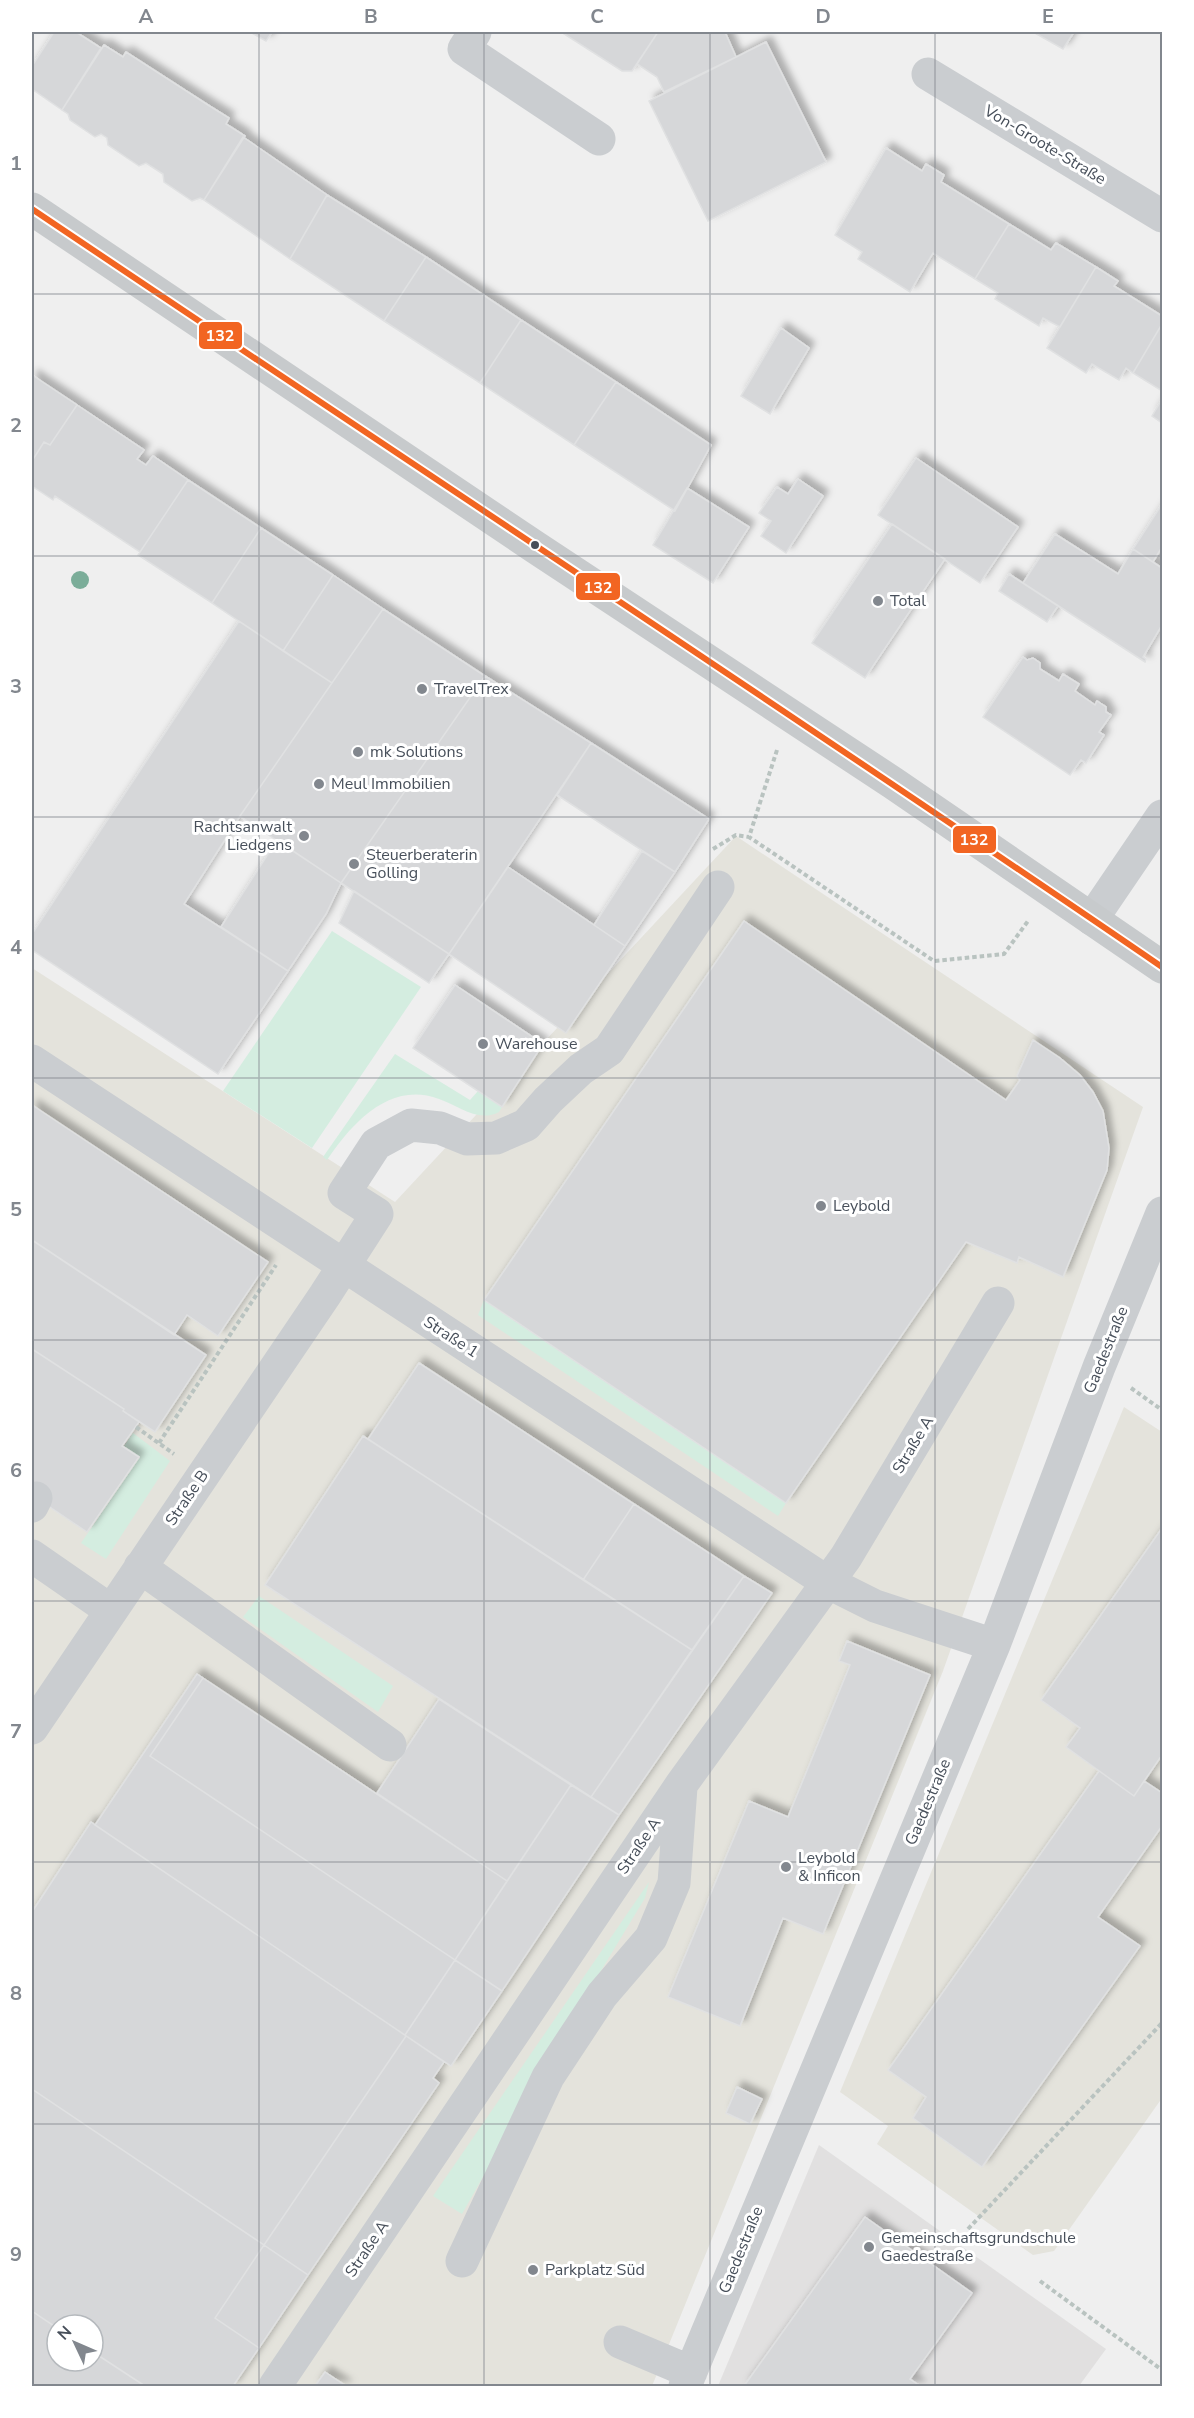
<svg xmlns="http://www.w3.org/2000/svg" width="1194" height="2418" font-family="'Nunito Sans',sans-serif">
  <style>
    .commercial { fill: #e4e3dc; fill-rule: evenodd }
    .education { fill: #e1e0e0 }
    .green { fill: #d4ede0 }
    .building { fill: #d6d7d9; stroke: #e0e1e2; stroke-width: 1.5; filter: url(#shadow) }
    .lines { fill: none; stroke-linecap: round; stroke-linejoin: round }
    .path { stroke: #b9c3c0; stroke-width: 4; stroke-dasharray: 4.5 3; stroke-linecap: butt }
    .minor { stroke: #cacdd0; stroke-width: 33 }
    .major { stroke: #c7cacc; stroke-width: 33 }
    .bus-1-casing { stroke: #fff; stroke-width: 10 }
    .bus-1 { stroke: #f26522; stroke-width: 6 }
    .tree { fill: #7bad99 }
    .grid { fill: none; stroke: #82878e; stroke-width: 1.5; stroke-opacity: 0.55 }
    .bus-dot { fill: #474f5a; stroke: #fff; stroke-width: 2 }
    .poi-dot { fill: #82878e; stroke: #fff; stroke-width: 2 }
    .labels { text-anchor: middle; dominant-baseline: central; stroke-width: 6; stroke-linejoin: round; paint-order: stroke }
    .street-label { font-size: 16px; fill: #474f5a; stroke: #fff }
    .poi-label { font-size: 16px; fill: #474f5a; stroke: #fff; text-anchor: start }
    .line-badge { stroke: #fff; stroke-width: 2 }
    .badge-label { font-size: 16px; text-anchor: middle; font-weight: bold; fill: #fff }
    .neatline { fill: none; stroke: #82878e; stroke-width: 2 }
    .grid-label { font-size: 20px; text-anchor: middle; font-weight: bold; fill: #82878e }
  </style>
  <defs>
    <filter id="shadow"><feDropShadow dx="5.5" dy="-5.5" stdDeviation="3" flood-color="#0004"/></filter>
  </defs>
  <rect width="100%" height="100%" fill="#efefef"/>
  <path class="commercial" d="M736,836l407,271 -200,564 -291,715h-620v-1418l363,234zM57,2325h36v36h-36z
    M1124,1407l38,25v666l-108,153 -21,4 -156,-111 11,-18 -48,-34z"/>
  <path class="education" d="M819,2145l287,204 -27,37h-361z"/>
  <path class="green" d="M332,931l89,56 -109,161 -89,-57z
    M395,1054l75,46 8,-9 24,16 -3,5c-21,11 -40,-6 -60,-13 -49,-19 -88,25 -112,61l-4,-3z
    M484,1300l302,203 -8,13 -300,-201z
    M133,1433l37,28 -64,98 -25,-16 59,-86 -16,-11z
    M259,1596l134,90 -15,26 -135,-95z
    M649,1882l-4,16 -66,109 -117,207 -29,-18z"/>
  <path class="building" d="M54,32h22l25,16 -39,62 -30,-21v-23z
    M250,32h22l-6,9z
    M561,32h97l-26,39h-10z
    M658,32h67l11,25 -72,35 -7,-15 -20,-13z
    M1033,32h41l-11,17z
    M766,42l60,120 -118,59 -59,-120z
    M104,45l19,12 3,-5 82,53 21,13 -3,6 19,12 -41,64 -4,-2 -8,3 -28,-19 -1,-8 -17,-11 -7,3 -31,-21 -1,-7 -6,-4 -6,3 -25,-17 -2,-6 -6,-4z
    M243,137l84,58 -37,64 -86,-59z
    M886,148l36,23 4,-7 18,11 -3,7 68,42 -34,55 -42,-26 -23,39 -52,-33 4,-7 -27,-17z
    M327,195l99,62 -42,64 -94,-62z
    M1009,224l42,26 5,-7 40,24 -36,60 -17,-9 -4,8 -44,-27 3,-6 -23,-14z
    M426,257l95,63 -41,63 -96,-62z
    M1096,267l22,14 -4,5 48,30v8l-29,49 -7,-5 -7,12 -27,-16 -6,9 -39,-25z
    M521,320l95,62 -42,63 -94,-62z
    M1162,324v67l-29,-18z
    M781,328l28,20 -39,66 -29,-18z
    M32,375l45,30 -27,40 -6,-3 -12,19z
    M616,382l95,63 -36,66 -101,-66z
    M1162,399v24l-10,-7z
    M77,405l67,45 -7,9 9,6 7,-9 35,24 -48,72 -85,-56 -2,4 -21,-14v-25l12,-19 6,3z
    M916,458l102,69 -38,56 -102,-68z
    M798,479l25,17 -37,57 -25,-17 10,-15 -12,-8 18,-26 11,7z
    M188,480l73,48 -49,75 -74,-48z
    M687,488l62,39 -36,56 -60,-38z
    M1162,504v43l-9,15 -20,-13z
    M892,524l53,35 -80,119 -53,-35z
    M261,528l72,47 -50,76 -71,-48z
    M1055,534l63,40 15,-25 29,19v57l-19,32 3,2 -1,3 -122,-79z
    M1009,574l49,32 -11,16 -48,-31z
    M333,575l50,34 -51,74 -49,-32z
    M383,609l102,67 -144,207 -101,-67z
    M239,621l93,62 -92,133 -56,88 104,67 -70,103 -186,-124v-16z
    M1023,657l4,3 6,-2 7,5v6l19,12 4,-7 16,10 -4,7 20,14 2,-4 9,6v5l5,3 -12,17 5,3 -18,28 -5,-3 -11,15 -87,-58z
    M485,676l106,67 -142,211 -108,-71z
    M591,743l118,76 -34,53 -118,-77z
    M277,840l64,43 -15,31 -38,57 -67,-44z
    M642,851l33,21 -50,74 -31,-21z
    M508,867l117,79 -59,87 -117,-79z
    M354,891l95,63 -20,29 -90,-60z
    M744,921l262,179 14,-20 -3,-4 16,-36 27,18 20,17 13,17 10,19 6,37 -2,22 -44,107 -44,-20 -2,6 -51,-21 -180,261 -302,-203z
    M455,985l88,59 -41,63 -89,-59z
    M32,1105l236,157 -50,74 -31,-21 -13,20 -142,-95z
    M32,1240l174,115 -51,77 -32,-21 1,-2 -92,-60z
    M32,1349l92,60 -1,2 16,11 -17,24 17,11 -52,75 -55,-37z
    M419,1363l215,141 -51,76 -215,-141z
    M363,1436l329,214 -101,147 -326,-212z
    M634,1504l110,72 -52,74 -109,-70z
    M1162,1528v227l-28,41 -68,-49 14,-19 -39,-28z
    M744,1576l28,17 -153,222 -28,-18z
    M847,1641l83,34 -107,259 -40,-16 -43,108 -72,-29 81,-196 39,16 62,-152 -11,-4z
    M197,1674l6,4 -53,78 305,204 -50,75 -310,-210z
    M203,1678l304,203 -52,79 -305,-204z
    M439,1699l132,86 -64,96 -130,-88z
    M1099,1771l35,25 10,-15 18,12v33l-64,91 42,29 -158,221 -69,-49 13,-21 -38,-27z
    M571,1785l48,30 -117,176 -47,-31z
    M91,1822l315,214 -142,209 -232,-156v-177z
    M455,1960l47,31 -51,75 -46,-31z
    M406,2036l38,26 -11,16 6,5 -131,192 -44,-30z
    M737,2087l25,12 -12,25 -24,-11z
    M32,2089l232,156 -49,73 44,30 -26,38h-88l-52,-34v-27h-36v3l-25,-17z
    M865,2217l107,76 -62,86 10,7h-176z
    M264,2245l44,30 -49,73 -44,-30z
    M32,2311l25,17v33h36v-9l52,34h-113z
    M325,2372l21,14h-31z"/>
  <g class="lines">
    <path class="path" d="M777,750l-28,87 185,124 70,-7 24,-33
      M713,849l23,-14 13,2
      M1131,1388l31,22
      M136,1427l38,27
      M159,1443l117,-178
      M968,2229l194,-206
      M1040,2281l122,89"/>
    <path class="minor" d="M475,32l-11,17 135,90
      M928,74l234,142
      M1092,919l70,-103
      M32,1061l795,521 48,24 119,39
      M32,1506l4,-8
      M32,1556l78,54
      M140,1567l250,178
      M32,1728l293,-433 52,-81 -33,-21 32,-49 35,-19 29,3 27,11 29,-1 30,-13 22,-25 33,-31 28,-19 109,-163
      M462,2261l86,-184 54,-82 49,-57 23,-55 7,-96
      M620,2342l71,30
      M275,2386l406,-601 165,-228 152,-254
      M685,2386l309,-741 105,-278 63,-154"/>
    <path class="major" d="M32,209l503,338 358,236 269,184"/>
    <g class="bus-1-casing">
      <path id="bus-1" d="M32,209c376,253 756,502 1130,758"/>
    </g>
    <use href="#bus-1" class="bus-1"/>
  </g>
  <circle class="tree" cx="80" cy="580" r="9"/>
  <path class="grid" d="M259,32v2354M484,32v2354M710,32v2354M935,32v2354M32,294h1130M32,556h1130M32,817h1130M32,1078h1130M32,1340h1130M32,1601h1130M32,1862h1130M32,2124h1130"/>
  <circle class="bus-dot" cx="535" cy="545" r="5"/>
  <g class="poi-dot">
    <circle cx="878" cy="601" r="6"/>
    <circle cx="422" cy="689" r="6"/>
    <circle cx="358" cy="752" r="6"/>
    <circle cx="319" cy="784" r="6"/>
    <circle cx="304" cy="836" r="6"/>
    <circle cx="354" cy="864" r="6"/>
    <circle cx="483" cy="1044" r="6"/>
    <circle cx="821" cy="1206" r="6"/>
    <circle cx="786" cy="1867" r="6"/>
    <circle cx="869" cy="2247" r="6"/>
    <circle cx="533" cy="2270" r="6"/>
  </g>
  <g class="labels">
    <g class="street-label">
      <text transform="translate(1045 145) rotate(31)">Von-Groote-Straße</text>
      <text transform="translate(451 1337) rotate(33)">Straße 1</text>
      <text transform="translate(1106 1350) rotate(-68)">Gaedestraße</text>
      <text transform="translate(913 1445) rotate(-59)">Straße A</text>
      <text transform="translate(187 1498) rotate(-56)">Straße B</text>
      <text transform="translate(928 1802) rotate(-67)">Gaedestraße</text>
      <text transform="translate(639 1846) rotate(-56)">Straße A</text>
      <text transform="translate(367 2249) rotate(-56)">Straße A</text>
      <text transform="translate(741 2250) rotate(-68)">Gaedestraße</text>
    </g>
    <g class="poi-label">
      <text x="890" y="601">Total</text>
      <text x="434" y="689">TravelTrex</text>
      <text x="370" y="752">mk Solutions</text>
      <text x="331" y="784">Meul Immobilien</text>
      <text x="292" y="827" text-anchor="end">Rachtsanwalt<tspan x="292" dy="18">Liedgens</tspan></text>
      <text x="366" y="855">Steuerberaterin<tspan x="366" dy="18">Golling</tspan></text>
      <text x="495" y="1044">Warehouse</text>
      <text x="833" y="1206">Leybold</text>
      <text x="798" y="1858">Leybold<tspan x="798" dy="18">&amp; Inficon</tspan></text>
      <text x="881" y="2238">Gemeinschaftsgrundschule<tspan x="881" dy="18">Gaedestraße</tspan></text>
      <text x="545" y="2270">Parkplatz Süd</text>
    </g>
  </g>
  <g class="line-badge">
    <rect x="198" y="321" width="45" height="29" rx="6" fill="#f26522"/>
    <rect x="575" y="572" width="46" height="29" rx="6" fill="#f26522"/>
    <rect x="952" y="825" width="45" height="29" rx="6" fill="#f26522"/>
  </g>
  <g class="badge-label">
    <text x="220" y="341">132</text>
    <text x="598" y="593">132</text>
    <text x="974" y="845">132</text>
  </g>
  <rect width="1194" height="2418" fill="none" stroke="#ffffff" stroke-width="66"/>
  <g transform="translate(75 2343) rotate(314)"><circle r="28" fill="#ffffff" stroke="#b5b9bd" stroke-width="1.5"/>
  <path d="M0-4.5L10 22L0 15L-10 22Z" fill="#82878e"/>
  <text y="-9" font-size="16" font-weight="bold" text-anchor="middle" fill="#474f5a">N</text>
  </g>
  <rect x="33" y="33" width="1128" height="2352" class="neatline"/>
  <g class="grid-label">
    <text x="146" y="23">A</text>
    <text x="371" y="23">B</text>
    <text x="597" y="23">C</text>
    <text x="823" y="23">D</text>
    <text x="1048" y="23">E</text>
    <text x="16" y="170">1</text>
    <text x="16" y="432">2</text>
    <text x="16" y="693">3</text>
    <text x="16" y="954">4</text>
    <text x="16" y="1216">5</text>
    <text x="16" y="1477">6</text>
    <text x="16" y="1738">7</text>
    <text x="16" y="2000">8</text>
    <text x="16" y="2261">9</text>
  </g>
</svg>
